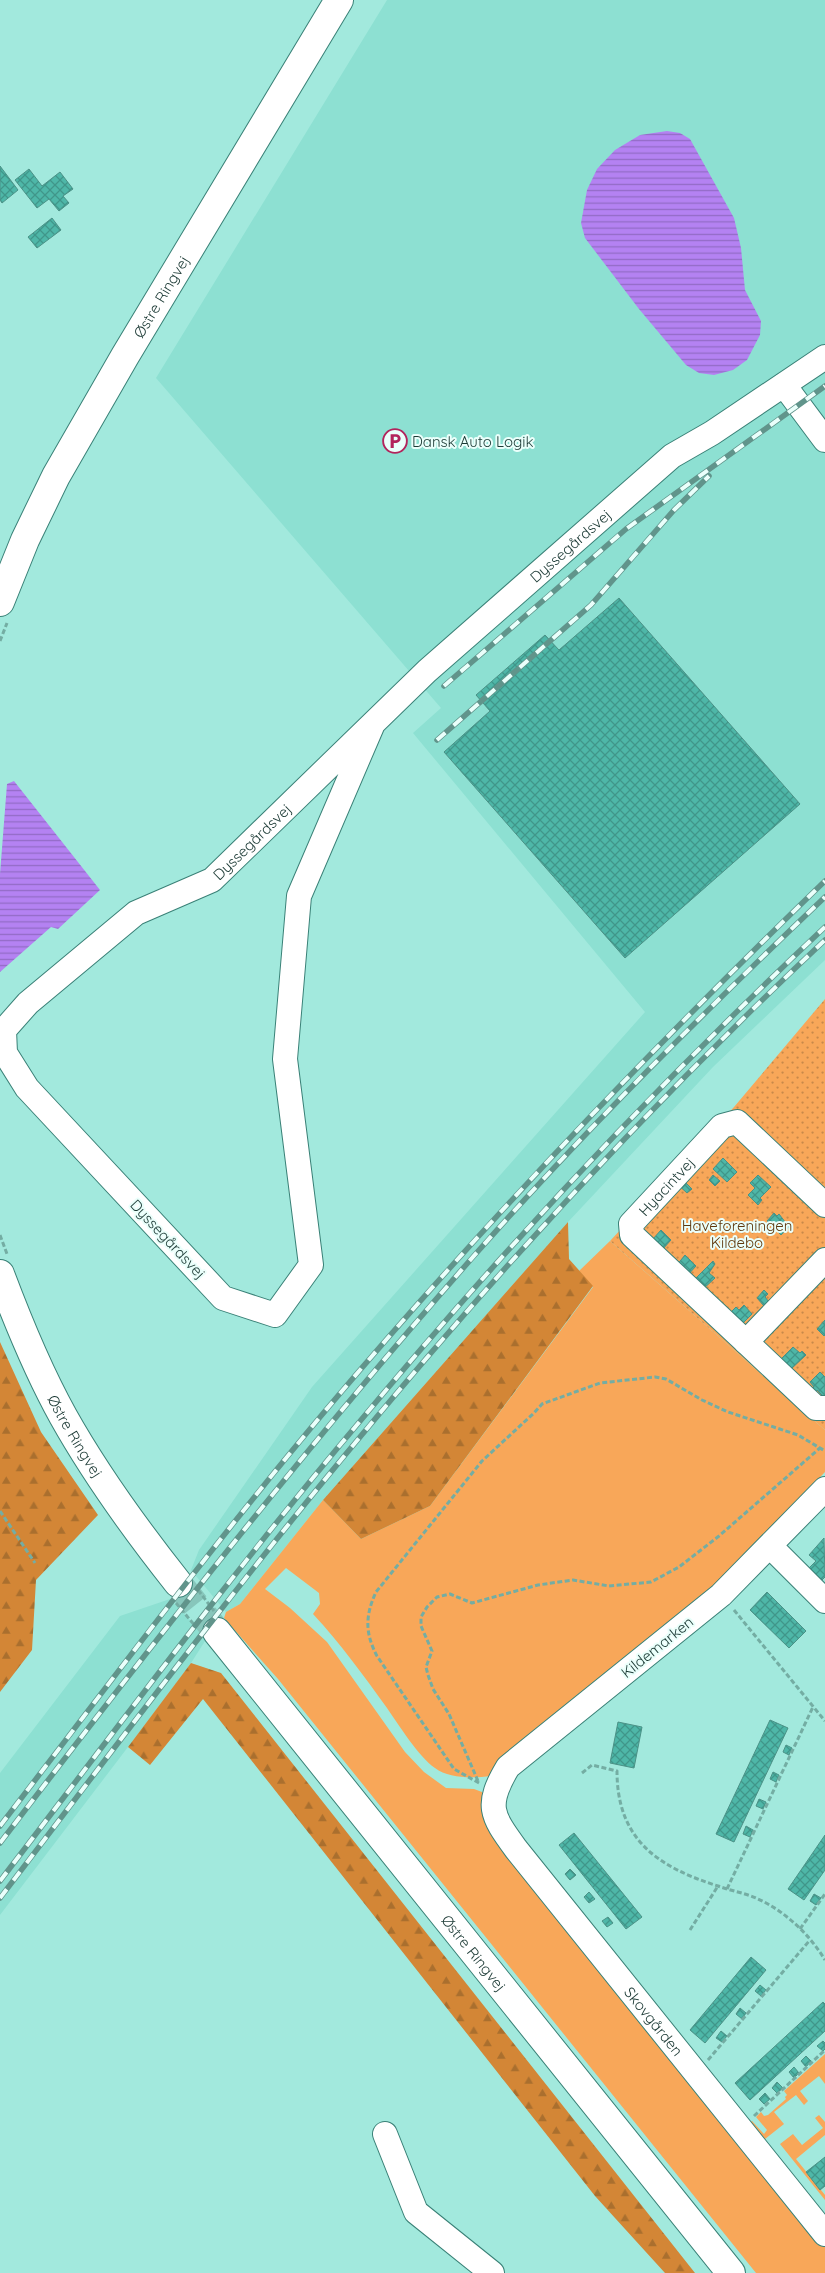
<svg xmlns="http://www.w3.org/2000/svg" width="825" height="2273" font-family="Quicksand,sans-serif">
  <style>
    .built { fill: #8de0d2 }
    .grass { fill: #f8a759 }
    .forest { fill: url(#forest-firs) }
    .garden { fill: url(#garden-dots) }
    .water { fill: url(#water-rules) }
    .building { fill: url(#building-cross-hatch); stroke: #4b9287 }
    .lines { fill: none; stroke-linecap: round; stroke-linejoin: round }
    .major-tunnel { stroke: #87c6bb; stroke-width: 28; stroke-dasharray: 28 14; stroke-linecap: butt }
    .minor-casing { stroke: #3a8177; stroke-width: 26 }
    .major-casing { stroke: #3a8177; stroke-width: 30 }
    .path { stroke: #74ada3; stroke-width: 3; stroke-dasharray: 5 2.5; stroke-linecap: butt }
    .minor { stroke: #fff; stroke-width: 24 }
    .major { stroke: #fff; stroke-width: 28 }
    .rail-casing { stroke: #61948b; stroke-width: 5.5 }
    .rail { stroke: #eafffb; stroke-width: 4; stroke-dasharray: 11; stroke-linecap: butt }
    .labels { text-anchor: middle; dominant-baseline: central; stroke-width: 4; stroke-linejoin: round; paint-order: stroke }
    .street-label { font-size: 15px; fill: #1b3934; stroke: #eafffb }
    .poi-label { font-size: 15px; fill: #1b3934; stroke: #eafffb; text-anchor: start }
    .park-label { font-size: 15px; fill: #5f380d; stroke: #eafffb }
  </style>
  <defs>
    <pattern id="forest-firs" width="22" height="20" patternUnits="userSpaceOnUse" patternTransform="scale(1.25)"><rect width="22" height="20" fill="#d38636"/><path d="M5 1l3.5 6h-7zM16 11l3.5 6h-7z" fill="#aa6f2e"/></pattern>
    <pattern id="garden-dots" width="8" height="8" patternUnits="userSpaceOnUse" patternTransform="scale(1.25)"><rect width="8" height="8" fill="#f8a759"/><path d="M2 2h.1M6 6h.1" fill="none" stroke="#c8894a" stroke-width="1.8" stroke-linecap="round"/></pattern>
    <pattern id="water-rules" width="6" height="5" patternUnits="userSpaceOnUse" patternTransform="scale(1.25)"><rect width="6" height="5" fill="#b482f2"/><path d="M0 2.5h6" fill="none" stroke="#926bc5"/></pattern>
    <pattern id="building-cross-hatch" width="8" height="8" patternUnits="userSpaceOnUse" patternTransform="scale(1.25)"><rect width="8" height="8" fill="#4eb7a8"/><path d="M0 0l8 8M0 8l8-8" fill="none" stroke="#40968a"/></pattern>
  </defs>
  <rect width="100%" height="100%" fill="#a2e9dd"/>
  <path class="built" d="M387,0h438v960l-112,107 -145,155 -245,278 -83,104 -14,8 -35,-42 8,-20 113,-163 333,-375 -232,-279 28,-25 -285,-330z
    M170,1599l37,39 -16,25 -63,84 -128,168v-142l120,-157z"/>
  <path class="grass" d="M610,1241l215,189v42l-111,115 -223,189c-17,2 -42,3 -56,-8 -16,-11 -37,-44 -48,-60 -24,-33 -46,-64 -74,-94l7,-10 -1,-11 -33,-25 -21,21 25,19 37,34 78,110 19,20 22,16 28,1 8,3 4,5 280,377 59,73v26h-69l-478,-594 -54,-61 2,-6 14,-8 83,-104 38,39 69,-33 163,-219 -14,-16z
    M825,2054v30l-6,-8 -19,15 8,10 -4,4 -8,-10 -22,17 10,12 -19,15 -3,-1 -12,-16 2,-1 12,13 3,-4 -11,-13 5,-5 3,4 4,-1 18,-16 -1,-2 2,-2 -3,-4z
    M819,2115l6,7v13l-29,24 29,36v5l-45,-56 13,-10 9,11 21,-17 -8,-10z"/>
  <path class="forest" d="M568,1222l1,37 24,27 -163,220 -69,33 -38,-39z
    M0,1342l41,90 57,83 -62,65 -4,70 -32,42z
    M191,1663l30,10 474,600h-30l-70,-77 -392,-497 -53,66 -22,-18z"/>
  <path class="garden" d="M825,999v431l-215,-189 124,-134z"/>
  <path class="water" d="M667,131l13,2 10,6 44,79 7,30 4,42 16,31 -1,14 -13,25 -14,10 -19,5 -15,-2 -13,-8 -47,-56 -54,-71 -4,-15 6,-33 10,-21 18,-19 25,-15z
    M14,781l86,109 -42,39 -7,-2 -51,45v-98l7,-90z"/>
  <path class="building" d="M0,166l18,24 -16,13 -2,-3z
    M29,169l13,17 18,-14 13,17 -10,7 6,7 -10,8 -10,-12 -12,9 -22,-28z
    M52,218l9,12 -24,18 -9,-11z
    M619,598l181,206 -175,154 -181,-206 46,-41 -14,-16 69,-60 14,15z
    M723,1158l14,14 -10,10 -14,-13z
    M713,1175l7,6 -5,5 -6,-6z
    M758,1175l13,12 -11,11 2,2 -4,5 -10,-10 7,-7 -5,-5z
    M681,1178l11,11 -5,4 -11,-10z
    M774,1213l3,3 2,-2 10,13 -8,8 -14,-14z
    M661,1230l10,10 -9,10 -10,-10z
    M685,1255l11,11 -9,10 -11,-10z
    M713,1261l2,3 -6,9 6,5 -14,13 -9,-9z
    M764,1290l4,4 -3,3 4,5 -5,4 -7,-8z
    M744,1305l8,9 -13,13 -11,-12 8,-8 3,3z
    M825,1320v15l-1,1 -7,-7z
    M793,1347l7,6 2,-2 4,4 -16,15 -10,-10z
    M820,1372l5,5v21l-8,-8 -2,3 -4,-3 3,-3 -4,-5z
    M824,1538l1,39 -4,4 -13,-12 8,-8 -7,-6z
    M767,1592l39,39 -17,17 -39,-38z
    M770,1720l18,8 -54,114 -18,-8z
    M618,1722l24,5 -8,41 -24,-5z
    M786,1745l6,3 -3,7 -6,-3z
    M773,1772l6,3 -3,7 -6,-3z
    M759,1799l7,3 -3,7 -7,-3z
    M746,1826l7,4 -3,7 -7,-3z
    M574,1833l68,84 -16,12 -67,-84z
    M825,1835v35l-21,30 -16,-11z
    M570,1869l6,6 -6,5 -5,-6z
    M589,1892l6,7 -6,4 -5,-6z
    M814,1894l7,4 -5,7 -6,-4z
    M608,1917l5,6 -6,4 -5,-6z
    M751,1957l15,13 -61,73 -15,-13z
    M760,1985l6,5 -5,6 -6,-5z
    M823,2002l2,2v27l-75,69 -15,-17z
    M740,2008l6,5 -4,6 -6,-5z
    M721,2031l6,5 -5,6 -6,-4z
    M823,2041l2,2v6l-2,2 -6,-5z
    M806,2056l5,5 -5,6 -5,-6z
    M794,2067l5,6 -5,5 -5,-6z
    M777,2082l6,6 -6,5 -5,-5z
    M765,2093l5,6 -6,5 -5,-5z
    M825,2157v29l-5,4 -14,-18z"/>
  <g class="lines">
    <path class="major-tunnel" d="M178,1583l39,49"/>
    <g class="minor-casing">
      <g id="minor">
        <path d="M784,385l41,55"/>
        <path id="s1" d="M372,726l-73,170 -14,163 26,206 -36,50 -52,-17 -196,-210 -22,-35 -1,-23 24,-27 108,-90 76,-33 215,-209 245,-215 40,-23 113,-76"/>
        <path d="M825,1260l-79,82 70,66h9"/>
        <path id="s2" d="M746,1342l-114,-107 -1,-11 91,-98 15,-4 88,83"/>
        <path id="s3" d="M825,1489l-104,106 -213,172c-23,38 -17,48 8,82l309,385"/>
        <path d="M770,1546l55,55"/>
        <path d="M385,2134l31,78 76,61"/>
      </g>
    </g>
    <g class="major-casing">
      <g id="major">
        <path id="s4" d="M0,602l25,-62 31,-64 69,-120 214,-356"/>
        <path id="s5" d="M0,1274c18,48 38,97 63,142 33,59 73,114 115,167"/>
        <path id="s6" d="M217,1632l514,641"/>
      </g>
    </g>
    <path class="path" d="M0,641l7,-18
      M0,1235l7,19
      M0,1511l35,52
      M198,1590l16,21
      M176,1603l20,24
      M734,1610l91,111
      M582,1773l10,-8 25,6c0,69 41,96 101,115 13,5 28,7 40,13 27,12 52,36 67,61
      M478,1781l-29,-67 -16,-25 -5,-14 -2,-8 6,-16 -11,-25v-9l6,-10 10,-10 13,-3 22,9 66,-18 35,-5 36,6 42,-4 28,-15 40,-31 101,-88
      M479,1783l-25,-14 -77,-113c-12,-23 -12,-40 -1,-64l106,-131 52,-48 8,-9 58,-21 55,-6 11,2 36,21 26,12 70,23 27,16
      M727,1889l86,-182
      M800,1929l25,-35
      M690,1930l28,-44
      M708,2060l102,-120
      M754,2116l71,-66"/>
    <use href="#minor" class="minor"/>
    <use href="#major" class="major"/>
    <g class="rail-casing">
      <path id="rail" d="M444,686l182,-157 199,-143
        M437,740l154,-135 83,-95 35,-34
        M0,1826c109,-142 216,-286 331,-422 155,-183 321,-356 494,-523
        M0,1843c155,-203 311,-403 480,-594 109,-123 226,-239 345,-352
        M0,1881c117,-153 232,-308 356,-455 146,-176 303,-343 469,-499
        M0,1898c118,-155 235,-311 360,-461 145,-175 300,-342 465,-497"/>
    </g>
    <use href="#rail" class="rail"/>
  </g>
  <defs>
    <g id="parking-ring" transform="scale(1.25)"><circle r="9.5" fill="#eafffb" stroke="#b2245c" stroke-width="1.5"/><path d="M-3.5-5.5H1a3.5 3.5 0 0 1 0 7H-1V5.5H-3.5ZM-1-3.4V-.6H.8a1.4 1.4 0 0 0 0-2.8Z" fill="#b2245c"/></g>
  </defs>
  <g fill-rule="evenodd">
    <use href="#parking-ring" x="395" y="441"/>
  </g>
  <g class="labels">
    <g class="street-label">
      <text stroke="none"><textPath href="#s4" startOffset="346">Østre Ringvej</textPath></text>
      <text stroke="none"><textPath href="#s1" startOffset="1774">Dyssegårdsvej</textPath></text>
      <text stroke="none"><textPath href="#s1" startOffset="1339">Dyssegårdsvej</textPath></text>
      <text stroke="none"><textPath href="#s2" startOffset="219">Hyacintvej</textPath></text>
      <text transform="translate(168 1239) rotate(47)">Dyssegårdsvej</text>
      <text stroke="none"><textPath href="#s5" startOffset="179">Østre Ringvej</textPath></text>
      <text transform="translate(657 1647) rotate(-39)">Kildemarken</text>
      <text stroke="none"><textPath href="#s6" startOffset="411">Østre Ringvej</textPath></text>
      <text stroke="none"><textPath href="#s3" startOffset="734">Skovgården</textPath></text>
    </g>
    <g class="poi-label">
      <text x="412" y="441">Dansk Auto Logik</text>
    </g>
    <g class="park-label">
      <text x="737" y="1225">Haveforeningen<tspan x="737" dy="17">Kildebo</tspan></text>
    </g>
  </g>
</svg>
